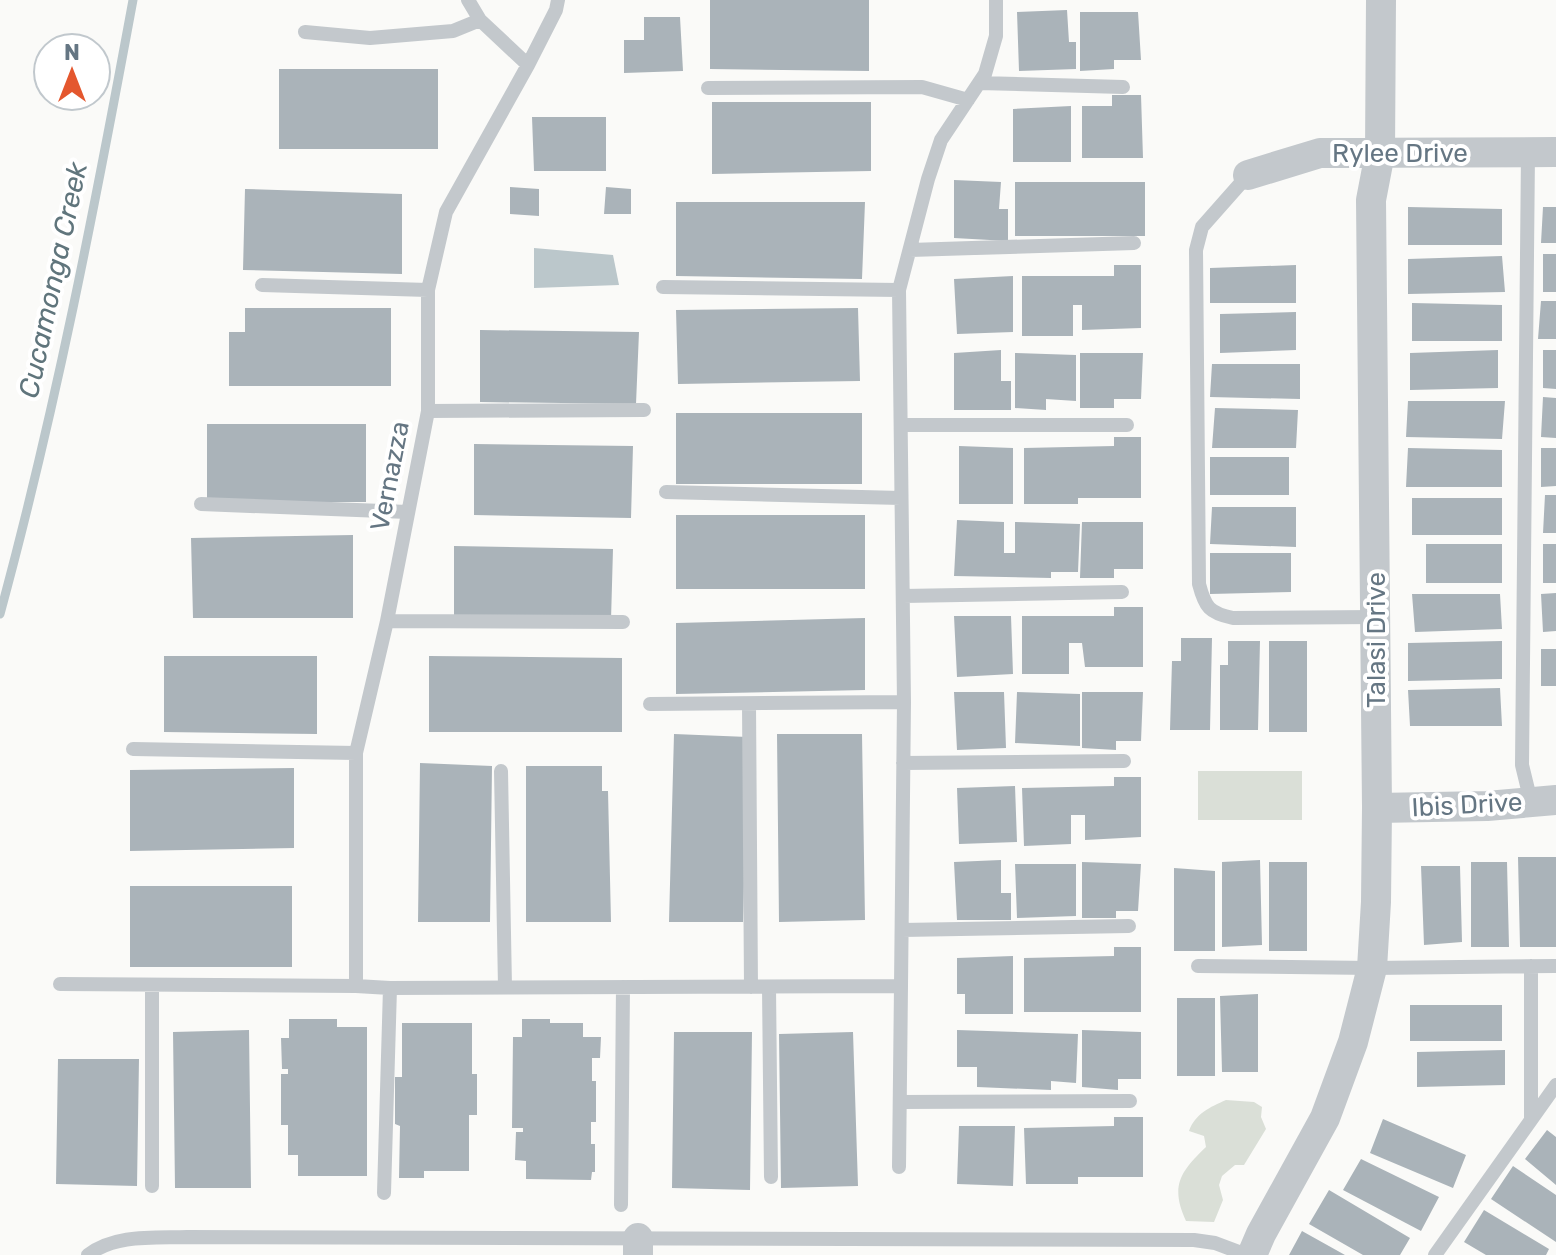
<svg xmlns="http://www.w3.org/2000/svg" width="1556" height="1255" font-family="Rubik,sans-serif">
  <style>
    .green { fill: #dadfd7 }
    .water { fill: #bbc7cb }
    .lines { fill: none; stroke-linecap: round; stroke-linejoin: round }
    .stream { stroke: #bbc7cb; stroke-width: 9 }
    .building { fill: #aab3b9 }
    .lane { stroke: #c3c8cc; stroke-width: 14 }
    .street { stroke: #c3c8cc; stroke-width: 30 }
    .labels { text-anchor: middle; dominant-baseline: central; stroke-width: 8; stroke-linejoin: round; paint-order: stroke }
    .street-label { font-size: 26px; fill: #657683; stroke: #fff }
    .water-label { font-size: 28px; font-style: italic; fill: #60757c; stroke: #fff }
  </style>
  <rect width="100%" height="100%" fill="#fafaf8"/>
  <path class="green" d="M1198,771h104v49h-104z
    M1226,1100l28,2 8,5 -1,10 5,12 -22,36h-9l-13,11 -3,9 4,15 -9,22 -28,-1c-16,-35 -6,-49 20,-74l-2,-11 -15,-5c6,-17 21,-24 37,-31z"/>
  <path class="water" d="M534,248l79,7 6,30 -85,3z"/>
  <g class="lines">
    <path class="stream" d="M0,614c55,-202 95,-408 133,-614"/>
  </g>
  <path class="building" d="M710,0h159v71l-159,-2z
    M1067,10l2,32h7v27l-57,2 -2,-59z
    M1080,12h58l3,48h-27v9l-34,2z
    M644,17h36l3,54 -59,2v-33h20z
    M279,69h159v80h-159z
    M1112,95h29l2,63h-61v-52h30z
    M712,102h159v69l-159,3z
    M1071,106v56h-58v-53z
    M532,117h74v54h-72z
    M954,180l47,2 -2,27h9v32l-54,-3z
    M1015,182h130v54h-130z
    M510,187l29,2v27l-29,-2z
    M606,187l25,2v25h-27z
    M245,189l157,5v80l-159,-4z
    M676,202h189l-3,77 -186,-3z
    M1408,207l94,2v36h-94z
    M1543,207h13v36h-15z
    M1543,254h13v38h-13z
    M1502,256l3,36 -97,2v-35z
    M1114,265h27v63l-59,2v-25h-9v31h-51v-60h92z
    M1296,265v38h-86v-35z
    M1013,276v56l-56,2 -3,-55z
    M1541,301h15v38h-18z
    M1412,303l90,2v36h-90z
    M245,308h146v78h-162v-54h16z
    M858,308l2,73 -182,3 -2,-74z
    M1296,312v38l-76,3v-39z
    M480,330l159,2 -3,72 -156,-2z
    M1001,350v31h10v29h-57v-57z
    M1498,350v38l-88,2v-37z
    M1543,350h13v39l-13,-1z
    M1015,353l61,2v46l-30,-2v11l-31,-2z
    M1080,353h63l-2,46h-27v9h-34z
    M1212,364h88v35l-90,-2z
    M1543,397l13,1v40l-15,-1z
    M1408,401h97l-3,38 -96,-2z
    M1215,408l83,2 -2,38h-84z
    M676,413h186v71h-186z
    M207,424h159v78h-159z
    M1114,437h27v61h-63v6h-54v-56l90,-2z
    M474,444l159,2 -2,72 -157,-3z
    M959,446l54,2v56h-54z
    M1408,448l94,2v37h-96z
    M1541,448h15v38l-15,1z
    M1210,457h79v38h-79z
    M1545,495h11v38h-13z
    M1412,498h90v37h-90z
    M1212,507h84v40l-86,-3z
    M676,515h189v74h-189z
    M957,520l47,2v31h11v-31l65,2 -2,48h-27v6l-97,-2z
    M1082,522h61v47h-29v9h-34z
    M353,535v83h-160l-2,-80z
    M1426,544h76v39h-76z
    M1543,544h13v39h-13z
    M454,546l159,3 -2,71 -157,-2z
    M1210,553h81v39l-81,2z
    M1556,593v38l-13,1 -2,-38z
    M1412,594h88l2,35 -87,3z
    M1114,607h29v60h-58l-3,-24h-13v31h-47v-58h92z
    M954,616h57l2,58 -56,3z
    M865,618v72l-189,4v-71z
    M1181,638h31l-2,92h-40l2,-69h9z
    M1228,641h32l-2,89h-38v-65h8z
    M1269,641h38v91h-38z
    M1502,641v38l-94,2v-38z
    M1541,649h15v37h-15z
    M164,656h153v78l-153,-2z
    M429,656l193,2v74h-193z
    M1500,688l2,38h-92l-2,-36z
    M954,692h50l2,56 -49,2z
    M1017,692l63,2v52l-65,-3z
    M1082,692h61l-2,49h-25v9l-34,-2z
    M674,734l74,3 -5,185h-74z
    M777,734h85l3,186 -86,2z
    M420,763l72,3 -2,156h-72z
    M526,766h76v25h6l3,131h-85z
    M294,768v80l-164,3v-81z
    M1114,777h27v60l-56,3v-25h-14v29l-47,2 -2,-58 92,-2z
    M1015,786l2,56 -58,2 -2,-56z
    M1518,857h38v90h-36z
    M1001,860v33h10v27h-54l-3,-58z
    M1260,860l2,85 -40,2v-85z
    M1082,862l59,2 -3,47h-22v7h-34z
    M1269,862h38v89h-38z
    M1471,862h36l2,85h-38z
    M1015,864h61v52l-59,2z
    M1421,866h39l2,76 -38,3z
    M1174,868l41,3v80h-41z
    M130,886h162v81h-162z
    M1114,947h27v65h-117v-54l90,-2z
    M1013,956v58h-48v-20h-8v-36z
    M1258,994v78h-36l-2,-76z
    M1177,998h38v78h-38z
    M1410,1005h92v36h-92z
    M289,1019h48v8h30v149h-69v-21h-10v-30h-7v-51h7v-5h-6l-1,-31h8z
    M522,1019h28v4h33v14h18l-1,21h-8v23h4v41h-5v22h4v28h-3l-1,8 -65,-1v-18l-11,-1 1,-28h7v-4h-11l1,-91h9z
    M402,1023h70v51h5v41h-8v56h-45v7h-25l1,-52 -5,-2v-47h7z
    M249,1030l2,158h-76l-2,-156z
    M957,1030l121,4 -2,49 -25,-2v9l-74,-3v-20h-20z
    M1082,1030l59,2v47h-23v11l-36,-3z
    M674,1032h78l-2,158 -78,-2z
    M853,1032l5,154 -77,2 -2,-154z
    M1505,1050v35l-88,2v-35z
    M58,1059h81l-2,127 -81,-2z
    M1114,1117h29v60h-65v7h-52l-2,-56 90,-2z
    M1383,1119l83,36 -13,33 -83,-35z
    M959,1126h56l-2,60 -56,-2z
    M1547,1130l9,7v48l-31,-26z
    M1361,1159l78,38 -18,34 -78,-41z
    M1513,1166l43,29v47l-65,-43z
    M1329,1190l81,48 -10,17h-37l-54,-31z
    M1484,1210l65,39 -3,6h-60l-22,-13z
    M1302,1231l43,24h-56z"/>
  <g class="lines">
    <path class="lane" d="M468,0l12,20 48,45
      M305,32l65,6 83,-7 27,-11
      M979,83l144,4
      M708,88l214,-1 46,13
      M1528,153l-6,612 9,37
      M1248,175l-46,52 -6,23 3,334c6,23 10,29 34,34l143,-1
      M910,250l224,-7
      M262,285l166,5
      M663,287l236,3
      M428,411l216,-1
      M901,425h226
      M666,492l235,6
      M201,504l207,8
      M903,596l219,-4
      M387,621l236,1
      M650,704l254,-2
      M749,704l2,283
      M133,749l223,4
      M903,763l221,-2
      M501,771l4,216
      M902,930l227,-4
      M1198,966l174,2 184,-2
      M1531,966v154
      M60,984l296,2 34,2 511,-2 3,-284 -5,-412 29,-111 13,-39 44,-66 11,-38v-36
      M152,985v201
      M356,986v-233l31,-132 41,-210v-121l18,-78 82,-147 28,-55 2,-10
      M769,987l2,190
      M900,1102l230,-1
      M899,1167l2,-181
      M384,1193l6,-205
      M621,1205l2,-218
      M88,1255c27,-21 66,-17 99,-18l1007,3 21,3 32,12
      M1435,1255l121,-170"/>
    <path class="street" d="M1248,175l72,-22 236,-1
      M1377,808l110,-2 69,-6
      M638,1238v17
      M1252,1255l9,-21 64,-116 28,-76 19,-74 4,-66 1,-94 -6,-608 9,-47 1,-153"/>
  </g>
  <g class="labels">
    <g class="street-label">
      <text x="1400" y="153">Rylee Drive</text>
      <text transform="translate(390 476) rotate(-79)">Vernazza</text>
      <text transform="translate(1376 640) rotate(-90)">Talasi Drive</text>
      <text transform="translate(1467 805) rotate(-3)">Ibis Drive</text>
    </g>
    <g class="water-label">
      <text transform="translate(53 280) rotate(-78)">Cucamonga Creek</text>
    </g>
  </g>
  <g transform="translate(72 72)"><circle r="38" fill="#ffffff" stroke="#c1c8cd" stroke-width="2"/>
  <path d="M0-6L14 30L0 20L-14 30Z" fill="#e4572e"/>
  <text y="-12" font-size="22" font-weight="bold" text-anchor="middle" fill="#657683">N</text>
  </g>
</svg>
